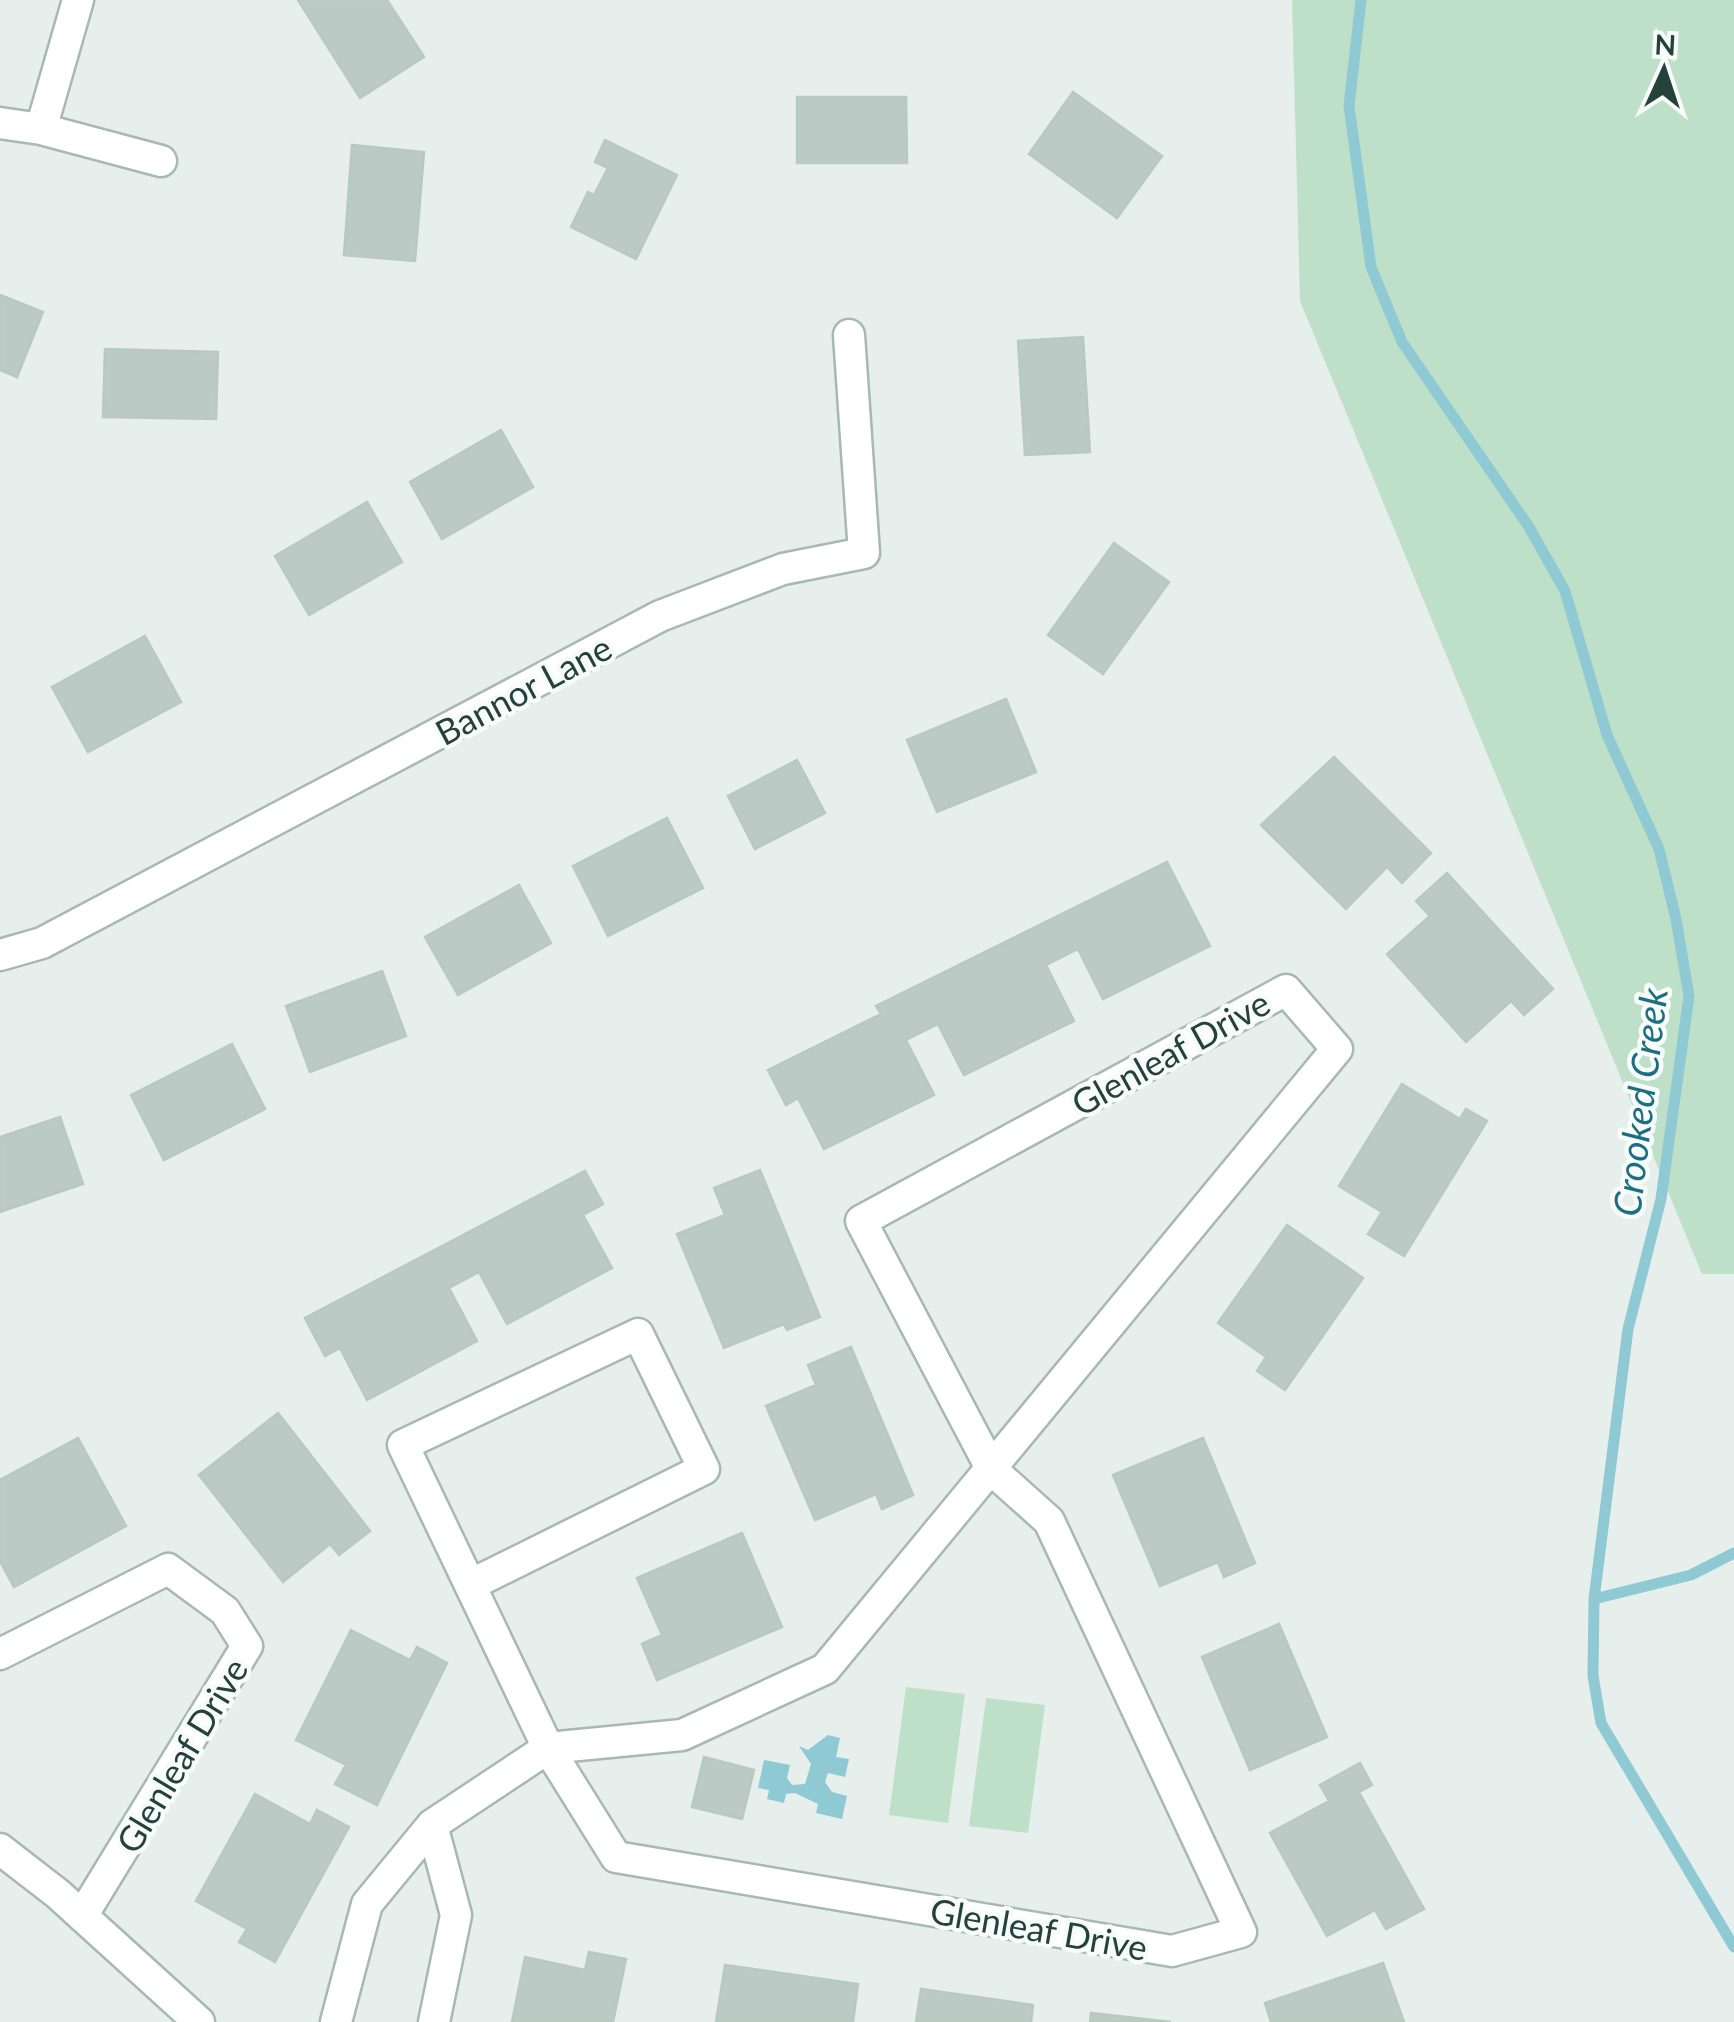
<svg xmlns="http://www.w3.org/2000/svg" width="1734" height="2022" font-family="Lato,sans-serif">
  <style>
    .green { fill: #bfe0c8 }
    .water { fill: #8ec9d4 }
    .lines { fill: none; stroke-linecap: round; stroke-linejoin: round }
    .stream { stroke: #8ec9d4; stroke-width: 11 }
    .building { fill: #bbcac4; stroke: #b8c9c2; stroke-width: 2.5 }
    .minor-casing { stroke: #a8b8b2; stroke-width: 35 }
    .minor { stroke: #fff; stroke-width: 30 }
    .labels { text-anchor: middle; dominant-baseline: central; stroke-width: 9; stroke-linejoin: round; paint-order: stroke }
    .street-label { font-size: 35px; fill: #24423a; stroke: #f7fbf9 }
    .water-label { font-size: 38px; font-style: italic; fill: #1c6f80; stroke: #f7fbf9 }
  </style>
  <rect width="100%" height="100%" fill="#e6efeb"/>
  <path class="green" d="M1292,0h442v1274h-32l-402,-973z
    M906,1687l59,7 -17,129 -59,-8z
    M986,1698l59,7 -17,128 -59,-7z"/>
  <path class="water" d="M828,1735l12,3 -4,19 13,2 -4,18 -17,-4 -3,9 7,10 15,4 -5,23 -26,-6 2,-9 -23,-11 -9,1 -2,9 -17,-4 2,-9 -11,-2 6,-28 26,5 -3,13 5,7 13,-1 6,-20 -12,-18 9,4z"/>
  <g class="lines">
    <path class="stream" d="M1361,0l-12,106 22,161 31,75 127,185 36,64 42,144 52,114 17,70 13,77 -28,203 -33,130 -34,270 -1,77 8,47 133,224
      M1594,1599l97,-24 43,-22"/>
  </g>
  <path class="building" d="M298,0h89l37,57 -64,41z
    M1073,92l89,64 -45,62 -88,-64z
    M797,97h109l1,66h-110z
    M605,140l72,35 -41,84 -65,-32 17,-35 6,3 14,-27 -13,-6z
    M352,145l72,7 -9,109 -71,-6z
    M0,295l43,17 -26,65 -17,-7z
    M1083,337l7,115 -65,3 -7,-114z
    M105,349l113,3 -2,67 -113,-2z
    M501,430l32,57 -91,52 -32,-57z
    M367,502l35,60 -93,53 -34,-59z
    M1114,543l55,39 -66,92 -55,-39z
    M145,636l36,66 -93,50 -36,-65z
    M1006,699l30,73 -99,40 -30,-72z
    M1334,757l97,96 -29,30 -15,-16 -41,42 -85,-84z
    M797,760l28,53 -70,36 -27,-53z
    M667,818l36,70 -95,48 -35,-70z
    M1167,862l43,84 -107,53 -25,-50 -32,16 28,56 -110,54 -26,-51 -32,16 28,55 -110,54 -26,-51 -12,7 -18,-35 113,-56 -5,-8z
    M1447,873l106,116 -29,26 -13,-14 -45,41 -79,-88 43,-38 -14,-15z
    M519,885l32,58 -93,52 -33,-58z
    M382,971l24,65 -96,36 -24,-66z
    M232,1044l33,65 -101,51 -33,-65z
    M1402,1084l58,35 6,-10 21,12 -83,135 -36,-22 14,-22 -43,-26z
    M60,1117l23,67 -83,28v-75z
    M760,1170l60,147 -33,13 -3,-6 -60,24 -47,-114 48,-19 -11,-27z
    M585,1171l18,33 -20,11 29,53 -105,56 -28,-52 -30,16 28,53 -110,59 -27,-52 -15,8 -20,-38z
    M1287,1225l76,53 -78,112 -28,-19 9,-14 -48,-34z
    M851,1347l62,148 -31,14 -6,-15 -61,26 -49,-114 50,-21 -8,-20z
    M278,1413l92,118 -31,24 -9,-11 -47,38 -84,-107z
    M78,1438l48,88 -112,61 -14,-26v-81z
    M1203,1438l52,125 -31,14 -6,-15 -58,24 -47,-111z
    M742,1533l40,94 -125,53 -15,-36 20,-9 -25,-57z
    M1279,1624l48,113 -77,33 -48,-113z
    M351,1630l59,30 7,-13 30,16 -70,142 -42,-21 11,-19 -50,-25z
    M704,1757l50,13 -12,49 -50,-12z
    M1360,1763l12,22 -13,7 65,117 -38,20 -11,-19 -48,26 -57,-103 59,-32 -9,-16z
    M255,1794l55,30 7,-14 32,17 -74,135 -36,-20 8,-13 -51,-28z
    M589,1952l37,7 -13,63h-101l13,-65 60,13z
    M1383,1963l21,59h-133l-6,-19z
    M725,1965l133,19 -5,38h-137z
    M921,1989l112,16 -2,17h-115z
    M1091,2013l80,9h-81z"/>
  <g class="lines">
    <g class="minor-casing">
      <path id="minor" d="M0,123l41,6 120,32
        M41,129l37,-129
        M0,955l42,-12 618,-327 123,-47 81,-16 -15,-218
        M992,1470l57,51 192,411 -69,19 -556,-94 -68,-109 134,-13 143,-66 512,-620 -51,-59 -425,231 131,249
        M0,1654l168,-85 57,42 22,35 -165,270
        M432,1825l24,90 -22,107
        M0,1849l58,45 141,128
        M336,2022l31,-118 65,-79 116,-77 -145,-303 235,-111 66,135 -234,116"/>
    </g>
    <use href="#minor" class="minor"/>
  </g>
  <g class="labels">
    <g class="street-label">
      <text transform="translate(523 689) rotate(-28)">Bannor Lane</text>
      <text transform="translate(1170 1052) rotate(-29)">Glenleaf Drive</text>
      <text transform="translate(181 1755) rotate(-59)">Glenleaf Drive</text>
      <text transform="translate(1039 1928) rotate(10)">Glenleaf Drive</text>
    </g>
    <g class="water-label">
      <text transform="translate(1639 1102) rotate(-83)">Crooked Creek</text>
    </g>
  </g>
  <g transform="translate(1664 70) rotate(3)" stroke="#f7fbf9" stroke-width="8" paint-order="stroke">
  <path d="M0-8L18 38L0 25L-18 38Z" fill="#24423a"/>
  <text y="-15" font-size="28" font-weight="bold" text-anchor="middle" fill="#24423a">N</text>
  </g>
</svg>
